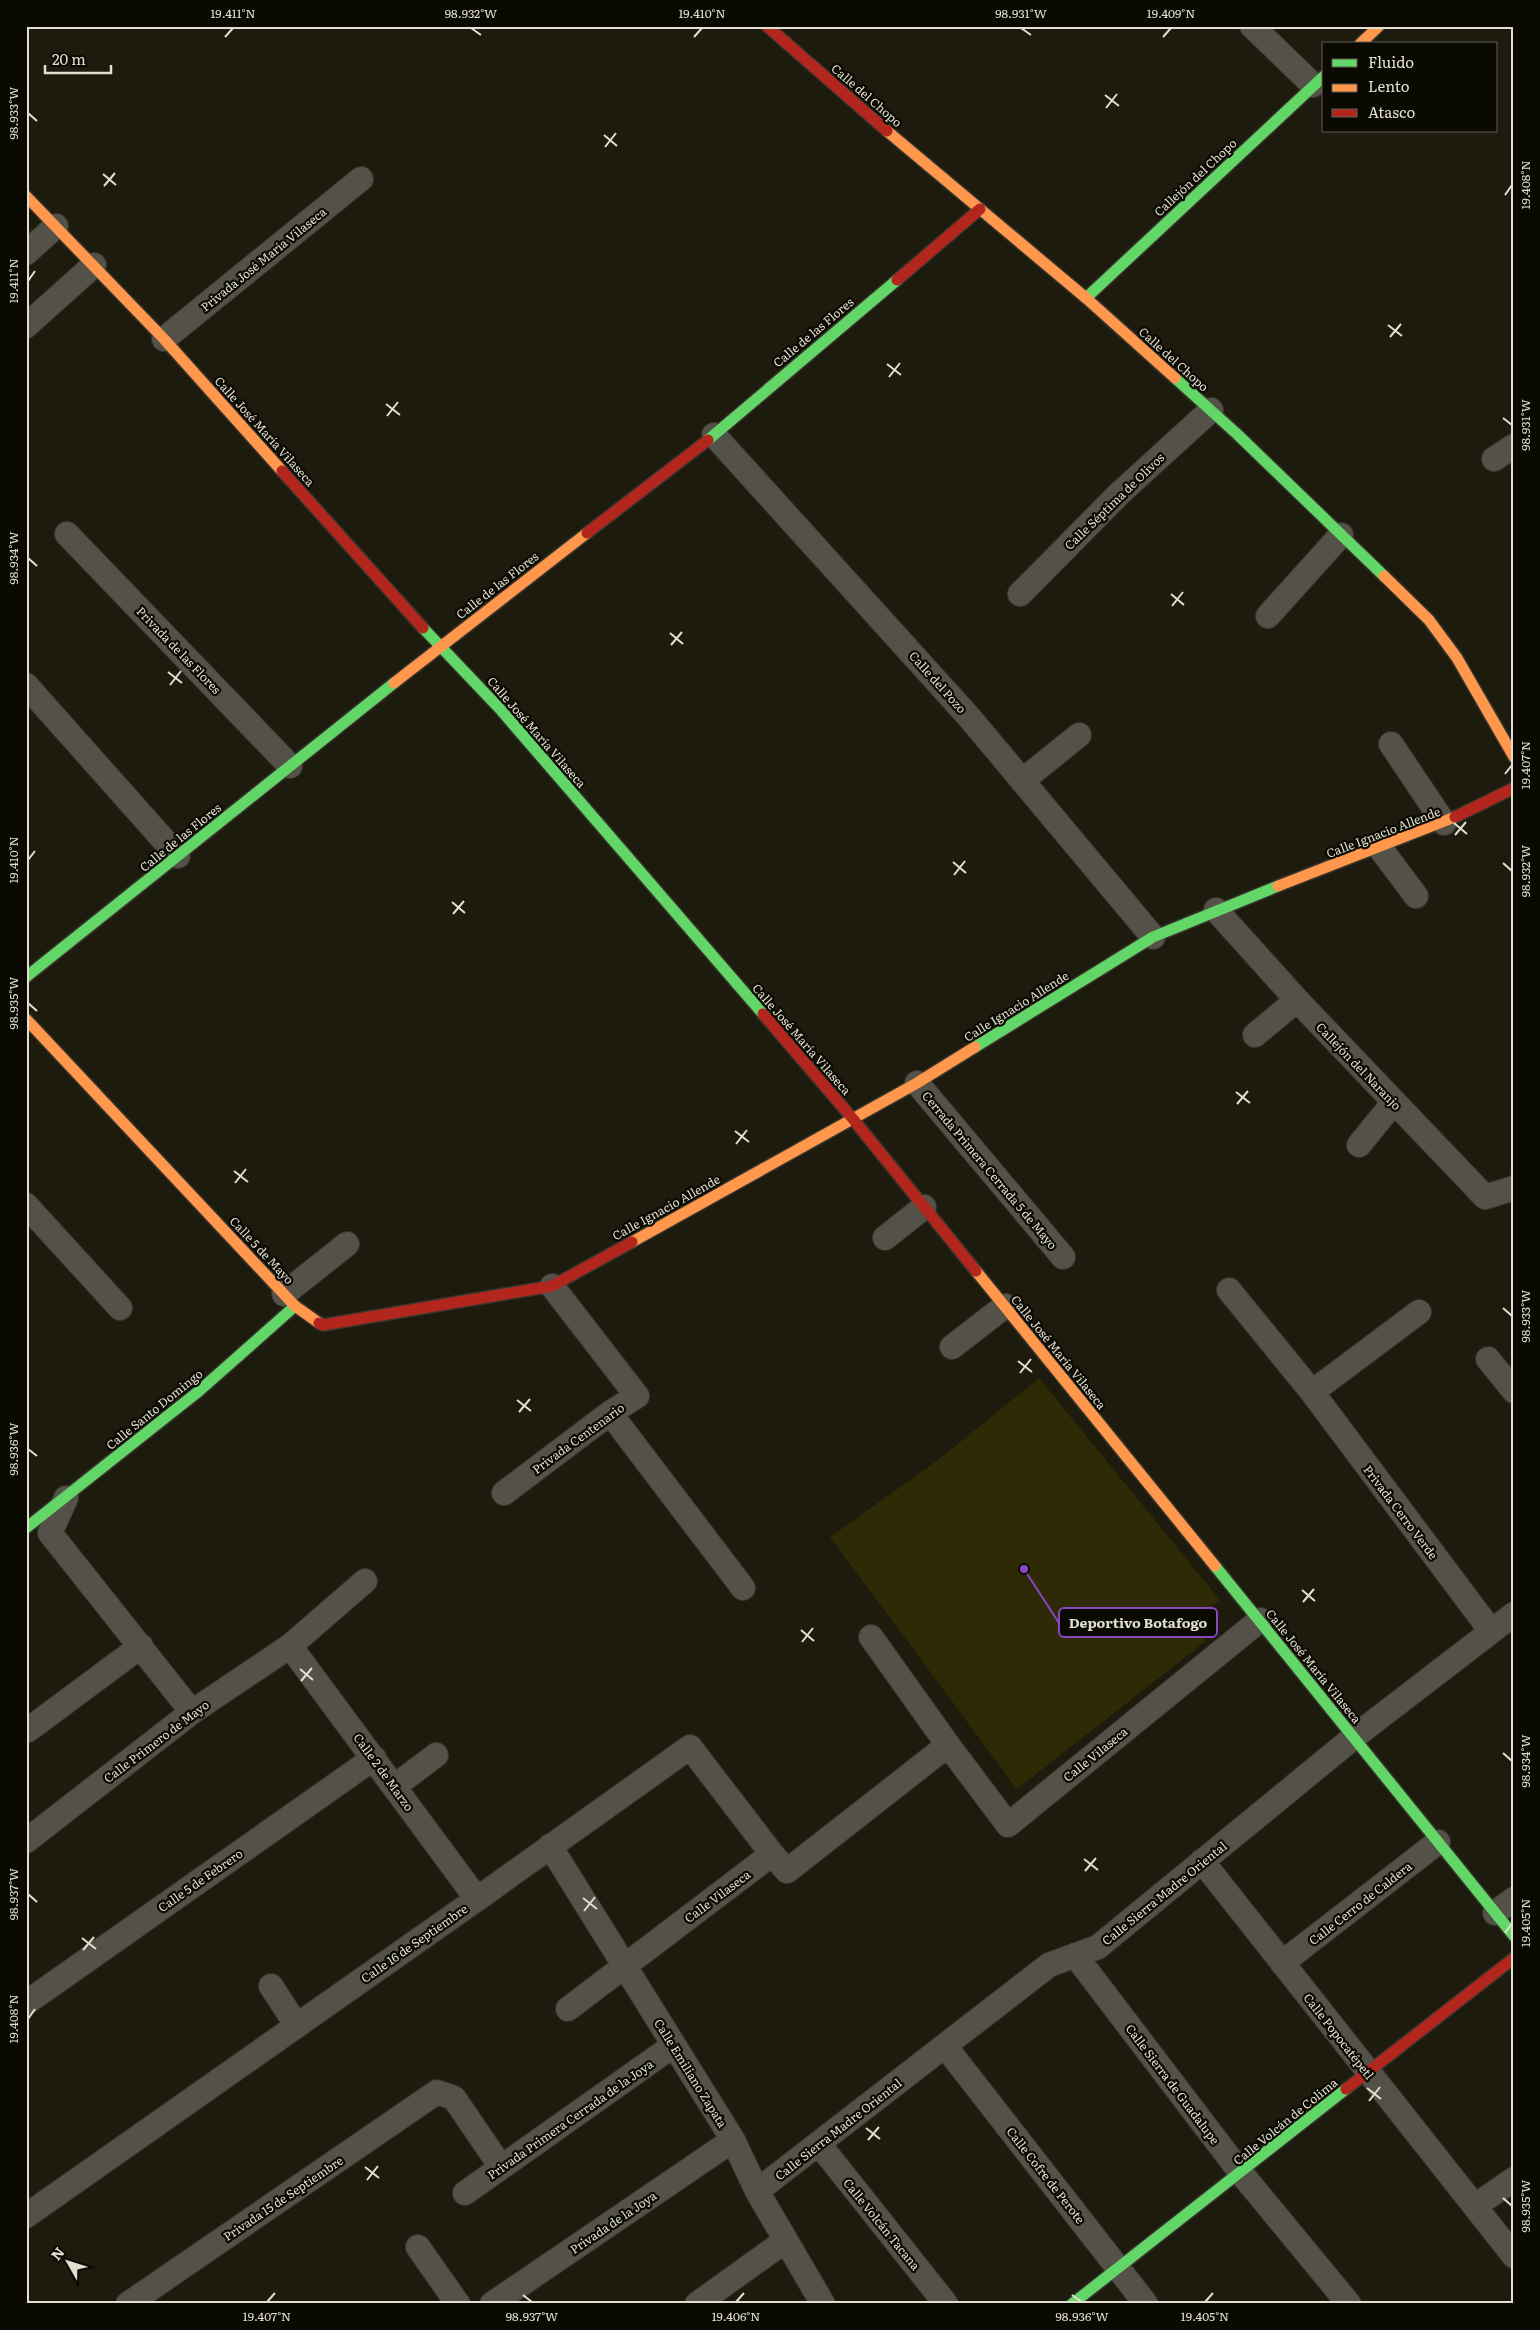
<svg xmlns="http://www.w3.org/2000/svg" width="1540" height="2330" font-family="Literata,serif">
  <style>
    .green { fill: #2e2a06 }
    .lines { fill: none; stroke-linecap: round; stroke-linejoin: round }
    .street-casing { stroke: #37352c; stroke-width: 26 }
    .fast-casing { stroke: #37352c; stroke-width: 14 }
    .slow-casing { stroke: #37352c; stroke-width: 14 }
    .jam-casing { stroke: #37352c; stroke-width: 14 }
    .street { stroke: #535148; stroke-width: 24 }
    .fast { stroke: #63d668; stroke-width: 11 }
    .slow { stroke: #ff974d; stroke-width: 11 }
    .jam { stroke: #b3261e; stroke-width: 11 }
    .ticks { fill: none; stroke: #e0dfd0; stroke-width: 2 }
    .labels { text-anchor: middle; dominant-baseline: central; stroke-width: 4.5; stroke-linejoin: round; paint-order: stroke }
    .street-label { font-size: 12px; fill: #e0dfd0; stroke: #0b0a02 }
    .leader { fill: none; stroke: #8a47c2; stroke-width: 2 }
    .callout-dot { fill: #8a47c2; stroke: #0b0a02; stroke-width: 2 }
    .callout { fill: #0b0a02; stroke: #8a47c2; stroke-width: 2 }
    .callout-label { font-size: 14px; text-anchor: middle; font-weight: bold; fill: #e0dfd0 }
    .neatline { fill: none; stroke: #e0dfd0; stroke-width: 2 }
    .ticks-label { font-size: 12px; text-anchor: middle; fill: #e0dfd0 }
  </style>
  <rect width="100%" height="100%" fill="#1d1b0d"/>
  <path class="green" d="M1039,1378l181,222 -28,22 14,19 -189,148 -187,-252 108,-77z"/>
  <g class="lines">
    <g class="street-casing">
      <path id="street" d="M1252,26l61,59
        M26,253l30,-27
        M26,326l68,-61
        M164,339l197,-160
        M714,435l255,282 184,220
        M1494,459l20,-13
        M67,534l223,232
        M1020,594l100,-101 91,-83
        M1268,616l73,-81
        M26,685l152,171
        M1391,744l53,79
        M1022,781l57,-46
        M1380,848l36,48
        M1216,910l81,90 188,197 29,-9
        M1255,1035l42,-35
        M917,1083l146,174
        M1359,1145l35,-43
        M26,1205l94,103
        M885,1238l39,-31
        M1229,1290l83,102 179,239
        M284,1294l63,-50
        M952,1347l53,-41
        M1488,1359l26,32
        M1312,1392l107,-80
        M610,1413l133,175
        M504,1493l106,-80 27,-17 -85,-110
        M66,1498l-16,35 142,179
        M871,1637l77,108 60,80 252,-205
        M290,1646l187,253
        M28,1730l113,-84
        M395,1786l41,-31
        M26,1841l166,-129 98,-66 75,-65
        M550,1846l183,294 24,51 66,113
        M1202,1861l312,395
        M1495,1913l19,-14
        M1075,1955l166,218 108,131
        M1282,1963l156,-121
        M271,1986l26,40
        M26,2003l348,-245
        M568,2009l204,-155
        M945,2046l201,258
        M819,2144l127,160
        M757,2191l292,-226 49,-18 256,-210 160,-123
        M465,2193l209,-148
        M1475,2206l39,-27
        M26,2216l451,-317 213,-152 82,107 15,17 161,-126
        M418,2247l40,57
        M128,2304l309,-212 17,6 47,69
        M492,2304l241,-164
        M697,2304l88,-63"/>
    </g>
    <g class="fast-casing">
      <path id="fast" d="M1086,298l238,-222
        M1175,378l62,56 147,142
        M708,440l189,-160
        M423,628l77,81 263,305
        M26,977l368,-294
        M975,1047l178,-110 125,-51
        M26,1528l173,-137 96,-85
        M1215,1566l299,370
        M1072,2304l274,-215"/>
    </g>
    <g class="slow-casing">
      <path id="slow" d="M1360,44l19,-18
        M887,131l199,167 89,80
        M26,196l138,143 118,132
        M1384,576l45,44 28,38 57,99
        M394,683l193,-150
        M1278,886l177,-69
        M26,1019l269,287 24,17
        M632,1242l285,-159 58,-36
        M976,1271l239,295"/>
    </g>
    <g class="jam-casing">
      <path id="jam" d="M767,26l120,105
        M897,280l83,-71
        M282,471l141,157
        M587,533l121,-93
        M1455,817l59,-29
        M763,1014l90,105 123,152
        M319,1323l4,2 229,-39 80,-44
        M1346,2089l168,-131"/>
    </g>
    <use href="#street" class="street"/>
    <use href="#fast" class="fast"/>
    <use href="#slow" class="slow"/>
    <use href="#jam" class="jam"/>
  </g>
  <path class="ticks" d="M471,28l10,7M1021,28l10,7M225,37l8,-9M694,37l8,-9M1163,37l8,-9M1105,95l14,11M1106,108l11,-14M28,113l9,8M604,135l13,11M605,147l11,-14M103,174l13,11M104,186l11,-13M1505,195l7,-10M28,281l7,-10M1388,325l14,11M1390,337l11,-13M887,364l14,11M889,377l11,-14M386,404l14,11M387,416l11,-14M1503,418l9,7M28,558l9,8M1171,594l13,11M1172,606l11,-14M670,633l13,11M671,645l11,-13M168,672l14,11M170,685l11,-14M1505,774l7,-9M1454,823l13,11M1455,835l11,-13M28,860l7,-9M953,862l13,11M1503,863l9,8M954,875l11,-14M452,902l13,11M453,914l11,-13M28,1003l9,8M1236,1092l14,11M1237,1104l11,-13M735,1131l14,11M736,1144l11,-14M234,1171l14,11M235,1183l11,-14M1503,1308l9,8M1018,1361l14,11M1020,1373l11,-14M517,1400l14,11M519,1412l11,-13M28,1449l9,7M1302,1590l13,11M1303,1602l11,-13M801,1630l13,11M802,1642l11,-14M300,1669l13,11M301,1681l11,-13M1503,1753l9,8M1084,1859l14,11M1085,1871l11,-13M28,1894l9,8M583,1898l14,11M584,1911l11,-14M1505,1933l7,-10M82,1938l14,11M83,1950l11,-13M28,2019l7,-10M1367,2088l14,11M1369,2101l11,-14M866,2128l14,11M868,2140l11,-13M365,2167l14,11M367,2180l11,-14M1503,2198l9,8M523,2295l9,7M1072,2295l10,7M267,2302l8,-9M736,2302l8,-9M1205,2302l8,-9"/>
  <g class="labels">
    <g class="street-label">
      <text transform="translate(867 95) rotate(41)">Calle del Chopo</text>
      <text transform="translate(1195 177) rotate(-43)">Callejón del Chopo</text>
      <text transform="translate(263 259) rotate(-39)">Privada José María Vilaseca</text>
      <text transform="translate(813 332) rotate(-40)">Calle de las Flores</text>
      <text transform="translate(1174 359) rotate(42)">Calle del Chopo</text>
      <text transform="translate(265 431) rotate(48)">Calle José María Vilaseca</text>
      <text transform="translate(1114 501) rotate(-44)">Calle Séptima de Olivos</text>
      <text transform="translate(497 585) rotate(-38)">Calle de las Flores</text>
      <text transform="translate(179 650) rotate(46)">Privada de las Flores</text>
      <text transform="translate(938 682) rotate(48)">Calle del Pozo</text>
      <text transform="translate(537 732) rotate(49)">Calle José María Vilaseca</text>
      <text transform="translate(1383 832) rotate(-21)">Calle Ignacio Allende</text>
      <text transform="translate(180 837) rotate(-39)">Calle de las Flores</text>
      <text transform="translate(1016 1006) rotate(-32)">Calle Ignacio Allende</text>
      <text transform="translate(802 1039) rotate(49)">Calle José María Vilaseca</text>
      <text transform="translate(1359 1066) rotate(46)">Callejón del Naranjo</text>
      <text transform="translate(990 1170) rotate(50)">Cerrada Primera Cerrada 5 de Mayo</text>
      <text transform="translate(666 1207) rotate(-29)">Calle Ignacio Allende</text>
      <text transform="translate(262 1250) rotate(47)">Calle 5 de Mayo</text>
      <text transform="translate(1059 1352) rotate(51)">Calle José María Vilaseca</text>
      <text transform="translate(154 1409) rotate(-39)">Calle Santo Domingo</text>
      <text transform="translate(578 1438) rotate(-36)">Privada Centenario</text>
      <text transform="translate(1401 1512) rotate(53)">Privada Cerro Verde</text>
      <text transform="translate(1314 1666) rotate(51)">Calle José María Vilaseca</text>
      <text transform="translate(156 1741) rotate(-37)">Calle Primero de Mayo</text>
      <text transform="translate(1095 1754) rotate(-39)">Calle Vilaseca</text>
      <text transform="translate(384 1772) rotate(54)">Calle 2 de Marzo</text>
      <text transform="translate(200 1880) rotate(-35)">Calle 5 de Febrero</text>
      <text transform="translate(1164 1893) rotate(-39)">Calle Sierra Madre Oriental</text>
      <text transform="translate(717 1896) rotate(-37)">Calle Vilaseca</text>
      <text transform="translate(1360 1903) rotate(-38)">Calle Cerro de Caldera</text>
      <text transform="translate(414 1943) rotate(-35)">Calle 16 de Septiembre</text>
      <text transform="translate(1339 2036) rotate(52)">Calle Popocatépetl</text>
      <text transform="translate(691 2073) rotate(58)">Calle Emiliano Zapata</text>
      <text transform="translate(1173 2084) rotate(53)">Calle Sierra de Guadalupe</text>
      <text transform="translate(570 2119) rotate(-35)">Privada Primera Cerrada de la Joya</text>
      <text transform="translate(1285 2121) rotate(-39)">Calle Volcán de Colima</text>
      <text transform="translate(838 2129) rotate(-38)">Calle Sierra Madre Oriental</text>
      <text transform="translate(1046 2175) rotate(52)">Calle Cofre de Perote</text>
      <text transform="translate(283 2198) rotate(-34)">Privada 15 de Septiembre</text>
      <text transform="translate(613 2222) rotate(-34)">Privada de la Joya</text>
      <text transform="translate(882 2224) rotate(51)">Calle Volcán Tacana</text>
    </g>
  </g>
  <path class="leader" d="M1024 1569L1059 1623"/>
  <circle class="callout-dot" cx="1024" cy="1569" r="5"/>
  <rect class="callout" x="1059" y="1608" width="158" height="29" rx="5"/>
  <g class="callout-label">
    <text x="1138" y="1628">Deportivo Botafogo</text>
  </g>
  <rect width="1540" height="2330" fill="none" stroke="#0b0a02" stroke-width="55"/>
  <rect x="1322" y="42" width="175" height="90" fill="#0b0a02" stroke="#605f54"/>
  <rect x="1332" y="59" width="25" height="8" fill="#63d668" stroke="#605f54"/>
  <text x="1368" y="68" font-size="15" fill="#e0dfd0">Fluido</text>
  <rect x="1332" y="84" width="25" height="8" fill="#ff974d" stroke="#605f54"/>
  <text x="1368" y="92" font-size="15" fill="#e0dfd0">Lento</text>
  <rect x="1332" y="109" width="25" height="8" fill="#b3261e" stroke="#605f54"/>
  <text x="1368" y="118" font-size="15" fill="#e0dfd0">Atasco</text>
  <g transform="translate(68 2262) rotate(309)" stroke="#0b0a02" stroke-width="4" paint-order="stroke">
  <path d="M0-4L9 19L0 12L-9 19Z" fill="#e0dfd0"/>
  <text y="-8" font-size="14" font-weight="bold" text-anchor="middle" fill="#e0dfd0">N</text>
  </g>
  <path d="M45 65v8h66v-8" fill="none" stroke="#e0dfd0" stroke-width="2.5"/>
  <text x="52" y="65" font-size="15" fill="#e0dfd0" stroke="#0b0a02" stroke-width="4" paint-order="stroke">20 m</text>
  <rect x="28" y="28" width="1484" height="2274" class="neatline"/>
  <g class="ticks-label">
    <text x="233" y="18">19.411°N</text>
    <text x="471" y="18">98.932°W</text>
    <text x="702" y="18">19.410°N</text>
    <text x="1021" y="18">98.931°W</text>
    <text x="1171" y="18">19.409°N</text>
    <text transform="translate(14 113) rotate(-90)" y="4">98.933°W</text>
    <text transform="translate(1526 185) rotate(-90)" y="4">19.408°N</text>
    <text transform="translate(14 281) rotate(-90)" y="4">19.411°N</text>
    <text transform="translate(1526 425) rotate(-90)" y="4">98.931°W</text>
    <text transform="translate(14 558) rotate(-90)" y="4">98.934°W</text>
    <text transform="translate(1526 765) rotate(-90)" y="4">19.407°N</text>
    <text transform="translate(14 860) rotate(-90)" y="4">19.410°N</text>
    <text transform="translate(1526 871) rotate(-90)" y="4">98.932°W</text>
    <text transform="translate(14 1003) rotate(-90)" y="4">98.935°W</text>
    <text transform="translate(1526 1316) rotate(-90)" y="4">98.933°W</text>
    <text transform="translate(14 1449) rotate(-90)" y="4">98.936°W</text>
    <text transform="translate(1526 1761) rotate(-90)" y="4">98.934°W</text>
    <text transform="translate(14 1894) rotate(-90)" y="4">98.937°W</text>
    <text transform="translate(1526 1923) rotate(-90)" y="4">19.405°N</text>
    <text transform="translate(14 2019) rotate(-90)" y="4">19.408°N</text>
    <text transform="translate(1526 2206) rotate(-90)" y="4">98.935°W</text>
    <text x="267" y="2321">19.407°N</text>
    <text x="532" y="2321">98.937°W</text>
    <text x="736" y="2321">19.406°N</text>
    <text x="1082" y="2321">98.936°W</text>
    <text x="1205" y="2321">19.405°N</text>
  </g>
</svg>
